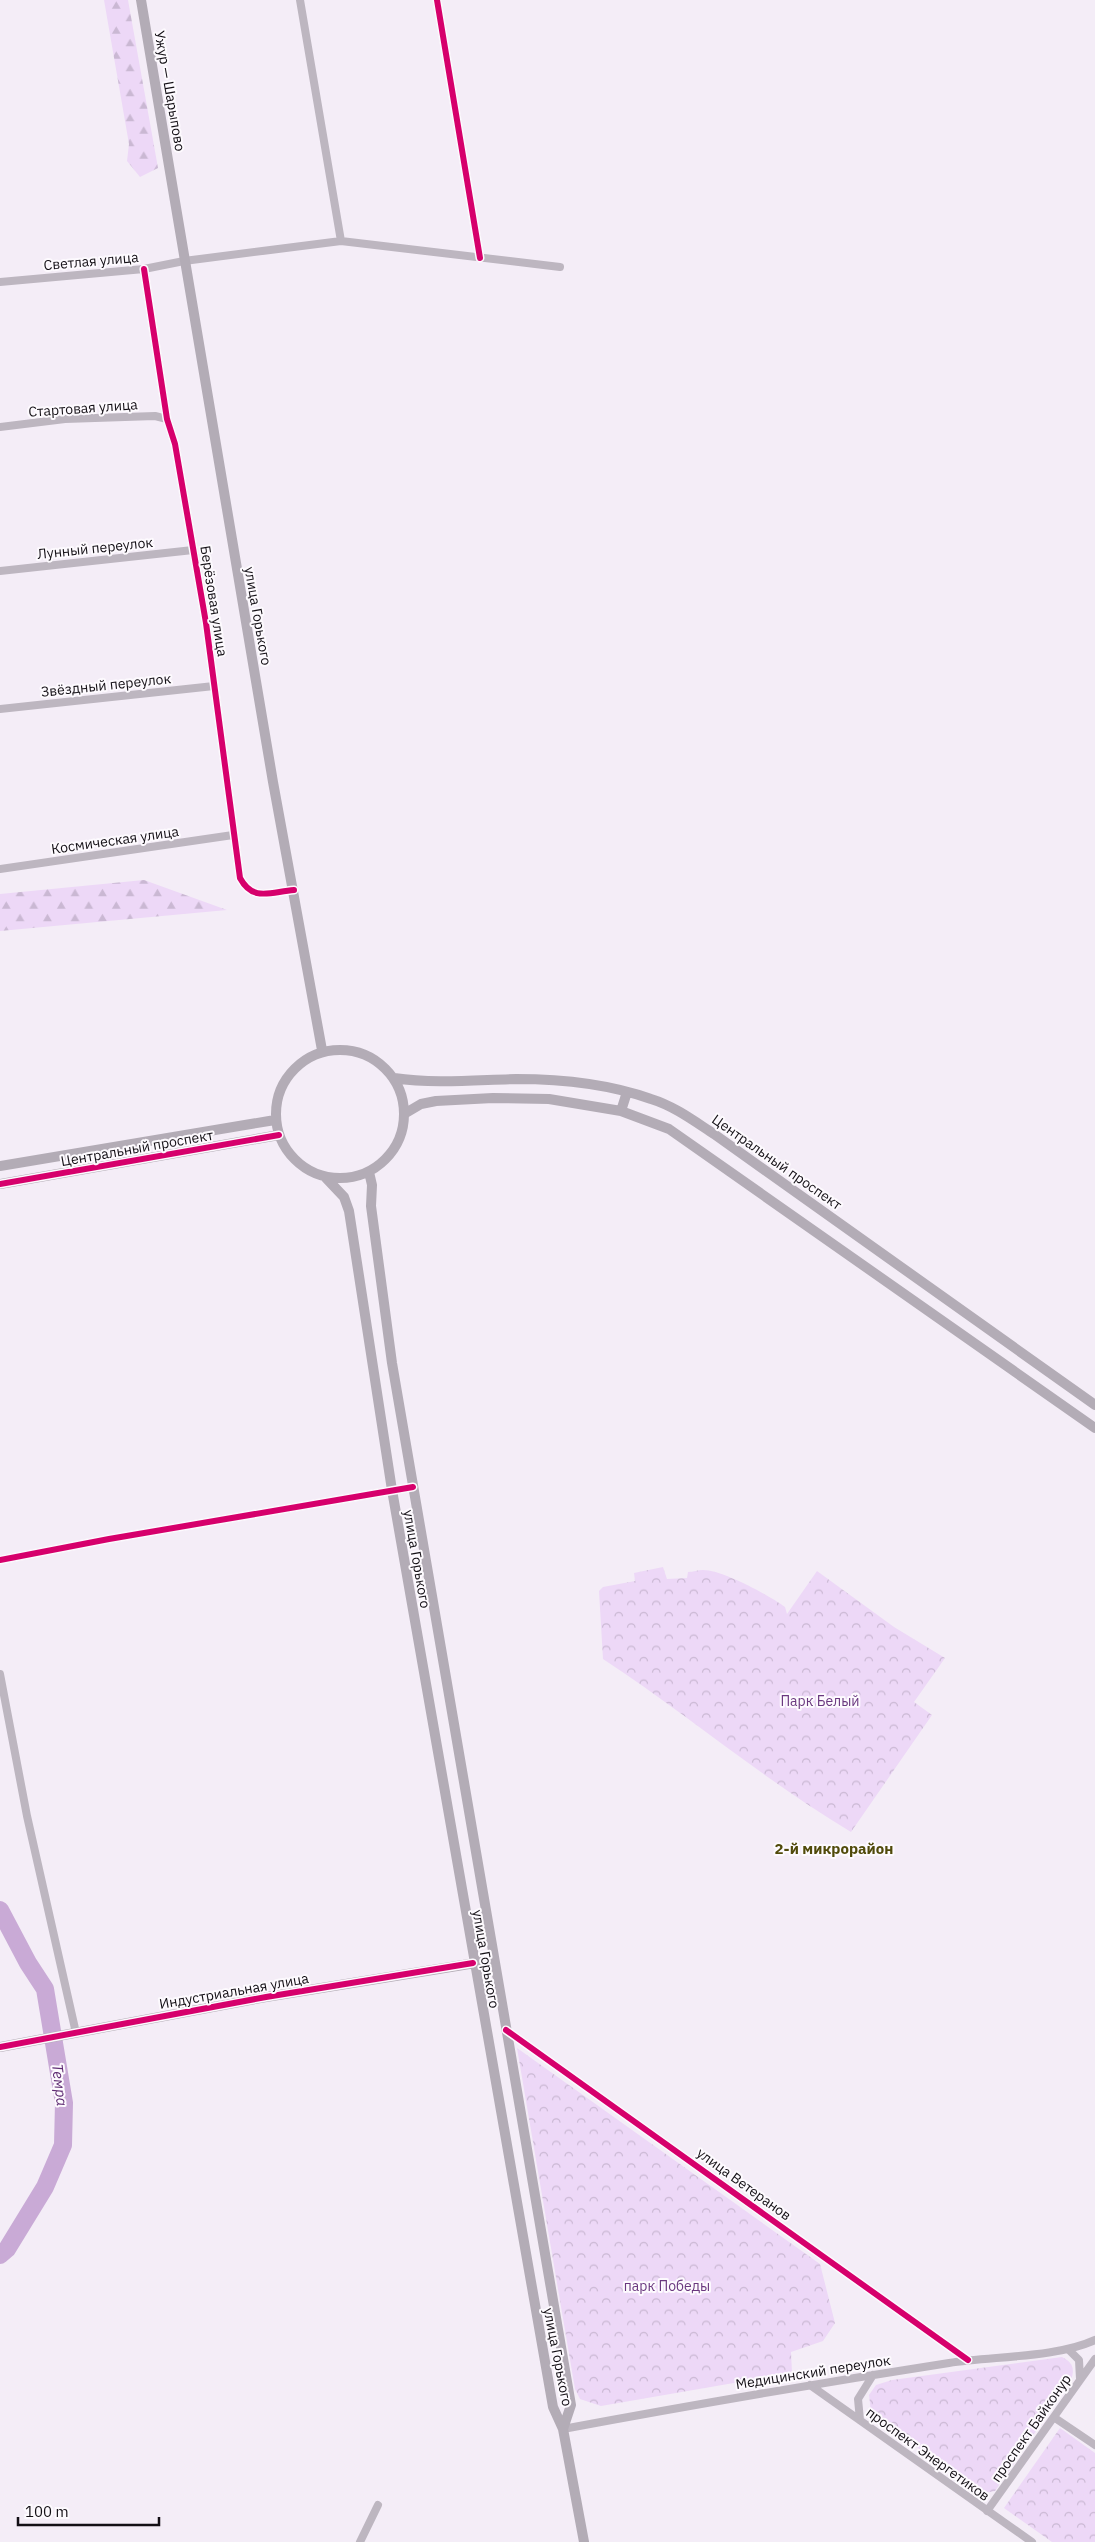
<svg xmlns="http://www.w3.org/2000/svg" width="1095" height="2542" font-family="'IBM Plex Sans',sans-serif">
  <style>
    .forest { fill: url(#forest-firs) }
    .park { fill: url(#park-crowns) }
    .lines { fill: none; stroke-linecap: round; stroke-linejoin: round }
    .river { stroke: #c9aad6; stroke-width: 18 }
    .street { stroke: #bdb6c0; stroke-width: 8 }
    .secondary { stroke: #b3acb6; stroke-width: 10 }
    .cycleway-casing { stroke: #fdfafe; stroke-width: 9 }
    .cycleway { stroke: #d6006c; stroke-width: 6 }
    .labels { text-anchor: middle; dominant-baseline: central; stroke-width: 4; stroke-linejoin: round; paint-order: stroke }
    .street-label { font-size: 14px; fill: #130f15; stroke: #fdfafe }
    .park-label { font-size: 14px; fill: #6a387f; stroke: #fdfafe }
    .neighbourhood-label { font-size: 15px; font-weight: bold; fill: #504a0a; stroke: #fdfafe }
    .water-label { font-size: 15px; font-style: italic; fill: #5e2b72; stroke: #fdfafe }
  </style>
  <defs>
    <pattern id="forest-firs" width="22" height="20" patternUnits="userSpaceOnUse" patternTransform="scale(1.25)"><rect width="22" height="20" fill="#edd8f7"/><path d="M5 1l3.5 6h-7zM16 11l3.5 6h-7z" fill="#cab8d3"/></pattern>
    <pattern id="park-crowns" width="20" height="18" patternUnits="userSpaceOnUse" patternTransform="scale(1.25)"><rect width="20" height="18" fill="#edd8f7"/><path d="M2 6a3 3 0 1 1 6 0M12 15a3 3 0 1 1 6 0" fill="none" stroke="#cab8d3"/></pattern>
  </defs>
  <rect width="100%" height="100%" fill="#f4edf7"/>
  <path class="forest" d="M104,0h24l30,168 -18,9 -13,-16 2,-17z
    M144,880l83,30 -227,21v-37z"/>
  <path class="park" d="M663,1567l4,12 20,-1 1,-6c5,0 10,-2 15,-2 20,0 65,25 82,37l2,7 30,-43 77,56 51,31 -31,44 18,13 -81,117c-87,-52 -164,-118 -248,-173l-4,-68 4,-4 32,-6 -1,-8z
    M517,2048l303,216 15,59 -12,18 -32,11 1,21 -191,33 -21,-7 -5,-10z
    M1062,2357c11,6 13,11 9,23l-76,111 -11,2 -107,-73 -6,-8 -2,-17 7,-10 16,-5z
    M1060,2428l35,25v89h-43l-48,-34z"/>
  <g class="lines">
    <path class="river" d="M0,1910l28,53 17,26 19,114 -1,42 -18,42 -38,62 -7,6"/>
    <path class="street" d="M300,0l41,241
      M437,0l43,258
      M144,269l23,150 8,25 31,179 34,255c13,24 30,14 54,12
      M0,282l144,-13 40,-8 157,-20 219,26
      M0,427l65,-8 90,-3 12,3
      M0,571l193,-21
      M0,709l214,-23
      M0,869l233,-34
      M0,1560l109,-21 304,-52
      M0,1674l27,142 49,217
      M506,2030l462,330
      M1068,2349l11,11 1,19
      M810,2385l222,157
      M1055,2418l40,27
      M860,2420l-2,-21 15,-24
      M563,2429c129,-24 257,-46 386,-66 44,-7 107,-5 146,-23
      M987,2511l108,-152
      M360,2542l18,-37"/>
    <path class="secondary" d="M141,0l132,782 49,268
      M276 1114a64 64 0 1 1 128 0a64 64 0 1 1-128 0Z
      M394,1078c40,6 81,2 122,1 44,0 93,5 135,20 23,7 43,22 63,35l381,271
      M621,1111l6,-19
      M404,1114l17,-10 15,-3 57,-3 56,1 72,12 48,18 426,299
      M0,1166l275,-46
      M369,1172l3,13 -1,21 21,157 179,1042 -8,24
      M326,1178l18,19 5,14 43,279 161,917 10,22 21,113
      M0,1184l279,-49
      M0,2047l266,-50 228,-37"/>
    <g class="cycleway-casing">
      <path id="cycleway" d="M437,0l43,258
        M144,269l23,150 8,25 31,179 34,255c13,24 30,14 54,12
        M0,1184l279,-49
        M0,1560l109,-21 304,-52
        M506,2030l462,330
        M0,2047l266,-50 207,-34"/>
    </g>
    <use href="#cycleway" class="cycleway"/>
  </g>
  <g class="labels">
    <g class="street-label">
      <text transform="translate(170 91) rotate(80)">Ужур — Шарыпово</text>
      <text transform="translate(91 261) rotate(-5)">Светлая улица</text>
      <text transform="translate(83 408) rotate(-4)">Стартовая улица</text>
      <text transform="translate(95 548) rotate(-6)">Лунный переулок</text>
      <text transform="translate(214 601) rotate(81)">Берёзовая улица</text>
      <text transform="translate(258 616) rotate(80)">улица Горького</text>
      <text transform="translate(106 685) rotate(-6)">Звёздный переулок</text>
      <text transform="translate(115 840) rotate(-8)">Космическая улица</text>
      <text transform="translate(137 1148) rotate(-10)">Центральный проспект</text>
      <text transform="translate(777 1162) rotate(35)">Центральный проспект</text>
      <text transform="translate(417 1559) rotate(80)">улица Горького</text>
      <text transform="translate(486 1959) rotate(80)">улица Горького</text>
      <text transform="translate(234 1991) rotate(-10)">Индустриальная улица</text>
      <text transform="translate(744 2184) rotate(36)">улица Ветеранов</text>
      <text transform="translate(558 2357) rotate(79)">улица Горького</text>
      <text transform="translate(813 2372) rotate(-9)">Медицинский переулок</text>
      <text transform="translate(1031 2428) rotate(-55)">проспект Байконур</text>
      <text transform="translate(928 2454) rotate(36)">проспект Энергетиков</text>
    </g>
    <g class="park-label">
      <text x="820" y="1701">Парк Белый</text>
      <text x="667" y="2286">парк Победы</text>
    </g>
    <g class="neighbourhood-label">
      <text x="834" y="1848">2-й микрорайон</text>
    </g>
    <g class="water-label">
      <text transform="translate(60 2085) rotate(83)">Темра</text>
    </g>
  </g>
  <path d="M18 2517v8h141v-8" fill="none" stroke="#130f15" stroke-width="2.5"/>
  <text x="25" y="2517" font-size="15" fill="#130f15" stroke="#fdfafe" stroke-width="4" paint-order="stroke">100 m</text>
</svg>
